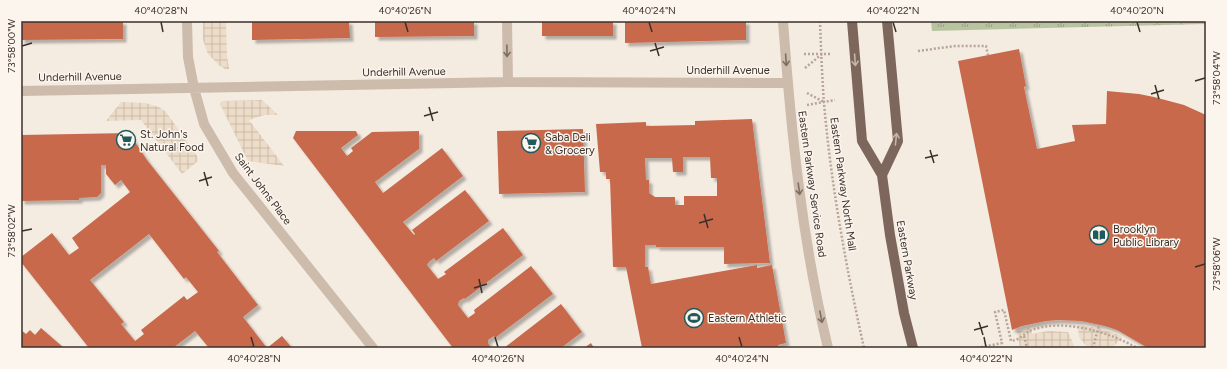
<svg xmlns="http://www.w3.org/2000/svg" width="1227" height="369" font-family="Figtree,sans-serif">
  <style>
    .park { fill: url(#park-tufts) }
    .plaza { fill: url(#plaza-grid) }
    .building { fill: #c8694b; fill-rule: evenodd; filter: url(#shadow) }
    .lines { fill: none; stroke-linecap: round; stroke-linejoin: round }
    .path { stroke: #b9a596; stroke-width: 2.5; stroke-dasharray: 2 2; stroke-linecap: butt }
    .minor { stroke: #cdbbac; stroke-width: 10 }
    .major { stroke: #7d675c; stroke-width: 10 }
    .oneway { stroke: #7d6f65 }
    .oneway2 { stroke: #c2b5ac }
    .ticks { fill: none; stroke: #3b302b; stroke-width: 1.5 }
    .labels { text-anchor: middle; dominant-baseline: central; stroke-width: 3; stroke-linejoin: round; paint-order: stroke }
    .street-label { font-size: 11px; fill: #3b302b; stroke: #fbf5ee }
    .poi-label { font-size: 11px; fill: #3b302b; stroke: #fbf5ee; text-anchor: start }
    .neatline { fill: none; stroke: #3b302b; stroke-width: 1.5 }
    .ticks-label { font-size: 10px; text-anchor: middle; fill: #3b302b }
  </style>
  <defs>
    <pattern id="park-tufts" width="24" height="20" patternUnits="userSpaceOnUse"><rect width="24" height="20" fill="#b8c4a0"/><path d="M3 7l-1-3M5 7V3M7 7l1-3M15 17l-1-3M17 17v-4M19 17l1-3" fill="none" stroke="#97a083"/></pattern>
    <pattern id="plaza-grid" width="8" height="8" patternUnits="userSpaceOnUse"><rect width="8" height="8" fill="#ecdcc8"/><path d="M0 4h8M4 0v8" fill="none" stroke="#cbbdac"/></pattern>
    <filter id="shadow"><feDropShadow dx="3.5" dy="3.5" stdDeviation="1" flood-color="#0004"/></filter>
  </defs>
  <rect width="100%" height="100%" fill="#f4ebe1"/>
  <path class="park" d="M931,21h275v3l-274,7z"/>
  <path class="plaza" d="M203,21h23l1,36 2,12h-4l-5,-3 -12,-12 -5,-14z
    M262,100l16,15h-14l-15,5 35,46 -36,-5 -28,-57 2,-3z
    M121,102l24,1 14,4 7,5 31,44 1,3 -1,3 -15,12 -41,-54 -35,1z
    M1079,325l19,3 24,8 -6,8 -5,4h-23l-9,-11 -1,-9z
    M1030,327l2,7 16,-3 20,1 7,16h-55l-3,-16z"/>
  <path class="building" d="M21,21h102v18l-102,1z
    M252,21h97l1,17 -98,2z
    M375,21h99v15l-99,1z
    M542,21h71v15h-71z
    M625,21h121v19l-121,3z
    M1019,49l7,37 -2,1 13,62 38,-8 -3,-16 34,-1 1,-33 32,3 15,3 30,8 22,10v233h-58l-31,-18 -12,-4 -24,-5 -23,-1 -12,1 -24,5 -10,4 -54,-269z
    M752,119l18,144 -46,1v-17h-68v-2h-11v22h3l3,17 106,-19v3l15,-3 14,78 -8,2 1,3h-137l-16,-81h-13l-3,-88h-4v-7h-6l-4,-48 50,-2v4l49,-1v-4zM683,157h27l1,21h6v18h-33v9h-9v-8h-20l-6,-4v-13h-3l-1,-22h27l1,14h10z
    M583,129l2,63 -86,2 -2,-63z
    M296,131h60l2,4 -17,13 6,8 6,-5 -2,-3 21,-16 47,-1v18l-44,33 8,11 59,-45 21,28 -60,46 11,13 1,-1 -3,-4 53,-40 24,31 -53,40 -2,-3 -5,4 -2,3 11,14 8,-5 -2,-2 59,-44 20,27 -58,44 -1,-1 -5,3 -1,4 10,13 7,-5 -1,-3 57,-44 22,28 -58,44 -1,-2 -6,4v3l3,5h-38l-160,-210z
    M129,133l18,27 72,91 -2,1 41,53 -15,12 24,31 15,-12 10,12h-83l-14,-17 -22,17h-84l-68,-86v-5l31,-24 17,22 10,-7 -7,-10 58,-46 -9,-12 -6,5 -9,-11v-9h-5v28l-4,4 -18,1v2l-58,1v-66zM149,234l35,45 2,-2 12,15 -11,8 -3,-4 -43,34 3,4 -9,7 -14,-17 3,-2 -34,-42z
    M561,304l21,28 -21,16h-57z
    M41,328l23,20h-43v-18l5,4 4,-4 5,5z
    M591,343l3,5h-10z"/>
  <g class="lines">
    <path class="path" d="M820,21c1,27 2,55 4,82 7,82 22,164 40,245
      M918,51l37,-5h31l2,9
      M804,54h28
      M805,68l17,-14
      M807,93l17,9
      M807,105l28,-5
      M1024,336l3,12
      M977,348l25,-5 -7,-31 9,-2 7,31c12,-2 12,-8 21,-11 30,-12 78,2 105,18
      M1093,348l6,-23"/>
    <path class="minor" d="M187,21l1,36 6,31 10,36 29,49 140,175
      M507,21l1,61
      M783,21c8,110 19,220 45,327
      M21,91l487,-9 279,1"/>
    <path class="major" d="M852,21l10,120 20,34 8,60 14,78 9,35
      M882,175l16,-34 -11,-120"/>
  </g>
  <defs><path id="oneway-shaft" d="M-6 0H5M1.5-3L5.5 0L1.5 3" fill="none" stroke-width="1.6" stroke-linecap="round" stroke-linejoin="round"/></defs>
  <g class="oneway">
    <use href="#oneway-shaft" transform="translate(507 51) rotate(89)"/>
    <use href="#oneway-shaft" transform="translate(786 60) rotate(86)"/>
    <use href="#oneway-shaft" transform="translate(799 189) rotate(82)"/>
    <use href="#oneway-shaft" transform="translate(821 317) rotate(79)"/>
  </g>
  <g class="oneway2">
    <use href="#oneway-shaft" transform="translate(855 60) rotate(86)"/>
    <use href="#oneway-shaft" transform="translate(896 139) rotate(-84)"/>
  </g>
  <path class="ticks" d="M161,22l2,10M405,22l3,10M649,22l3,10M893,22l3,10M1137,22l3,10M655,43l4,13M22,46l10,-3M650,51l14,-4M1195,81l10,-3M1155,85l4,14M1151,94l13,-4M429,107l4,14M424,116l14,-4M930,150l4,13M925,158l13,-3M204,172l4,14M199,181l13,-4M704,214l4,14M699,223l14,-4M22,231l10,-2M1195,267l10,-3M479,279l3,14M474,288l13,-4M979,322l4,13M974,330l14,-4M251,337l3,10M495,337l3,10M739,337l3,10M984,337l2,10"/>
  <defs>
    <g id="supermarket-ring" transform="scale(1)"><circle r="9.5" fill="#fbf5ee" stroke="#1f5a5e" stroke-width="1.5"/><path d="M-6-5.5h2.5l.6 2H6L4.5 2H-2.5L-4.4-4H-6ZM-1.5 3.2a1.3 1.3 0 1 0 .1 0ZM3 3.2a1.3 1.3 0 1 0 .1 0Z" fill="#1f5a5e"/></g>
    <g id="library-ring" transform="scale(1)"><circle r="9.5" fill="#fbf5ee" stroke="#1f5a5e" stroke-width="1.5"/><path d="M-6-4Q-3-5.5-.7-3.5V5Q-3 3-6 4ZM6-4Q3-5.5 .7-3.5V5Q3 3 6 4Z" fill="#1f5a5e"/></g>
    <g id="stadium-ring" transform="scale(1)"><circle r="9.5" fill="#fbf5ee" stroke="#1f5a5e" stroke-width="1.5"/><path d="M0-5a6.5 5 0 1 0 0 10a6.5 5 0 1 0 0-10ZM-3.5-1.8h7v3.6h-7Z" fill="#1f5a5e"/></g>
  </defs>
  <g fill-rule="evenodd">
    <use href="#supermarket-ring" x="126" y="140"/>
    <use href="#supermarket-ring" x="531" y="143"/>
    <use href="#library-ring" x="1099" y="235"/>
    <use href="#stadium-ring" x="694" y="318"/>
  </g>
  <g class="labels">
    <g class="street-label">
      <text x="728" y="70">Underhill Avenue</text>
      <text transform="translate(404 72) rotate(-1)">Underhill Avenue</text>
      <text transform="translate(80 77) rotate(-1)">Underhill Avenue</text>
      <text transform="translate(812 184) rotate(82)">Eastern Parkway Service Road</text>
      <text transform="translate(843 184) rotate(82)">Eastern Parkway North Mall</text>
      <text transform="translate(263 189) rotate(53)">Saint Johns Place</text>
      <text transform="translate(907 260) rotate(80)">Eastern Parkway</text>
    </g>
    <g class="poi-label">
      <text x="140" y="134">St. John's<tspan x="140" dy="13">Natural Food</tspan></text>
      <text x="545" y="137">Saba Deli<tspan x="545" dy="13">&amp; Grocery</tspan></text>
      <text x="1113" y="229">Brooklyn<tspan x="1113" dy="13">Public Library</tspan></text>
      <text x="708" y="318">Eastern Athletic</text>
    </g>
  </g>
  <rect width="1227" height="369" fill="none" stroke="#fbf5ee" stroke-width="44"/>
  <rect x="22" y="22" width="1183" height="325" class="neatline"/>
  <g class="ticks-label">
    <text x="161" y="14">40°40'28"N</text>
    <text x="405" y="14">40°40'26"N</text>
    <text x="649" y="14">40°40'24"N</text>
    <text x="893" y="14">40°40'22"N</text>
    <text x="1137" y="14">40°40'20"N</text>
    <text transform="translate(11 46) rotate(-90)" y="4">73°58'00"W</text>
    <text transform="translate(1216 78) rotate(-90)" y="4">73°58'04"W</text>
    <text transform="translate(11 231) rotate(-90)" y="4">73°58'02"W</text>
    <text transform="translate(1216 264) rotate(-90)" y="4">73°58'06"W</text>
    <text x="254" y="362">40°40'28"N</text>
    <text x="498" y="362">40°40'26"N</text>
    <text x="742" y="362">40°40'24"N</text>
    <text x="986" y="362">40°40'22"N</text>
  </g>
</svg>
